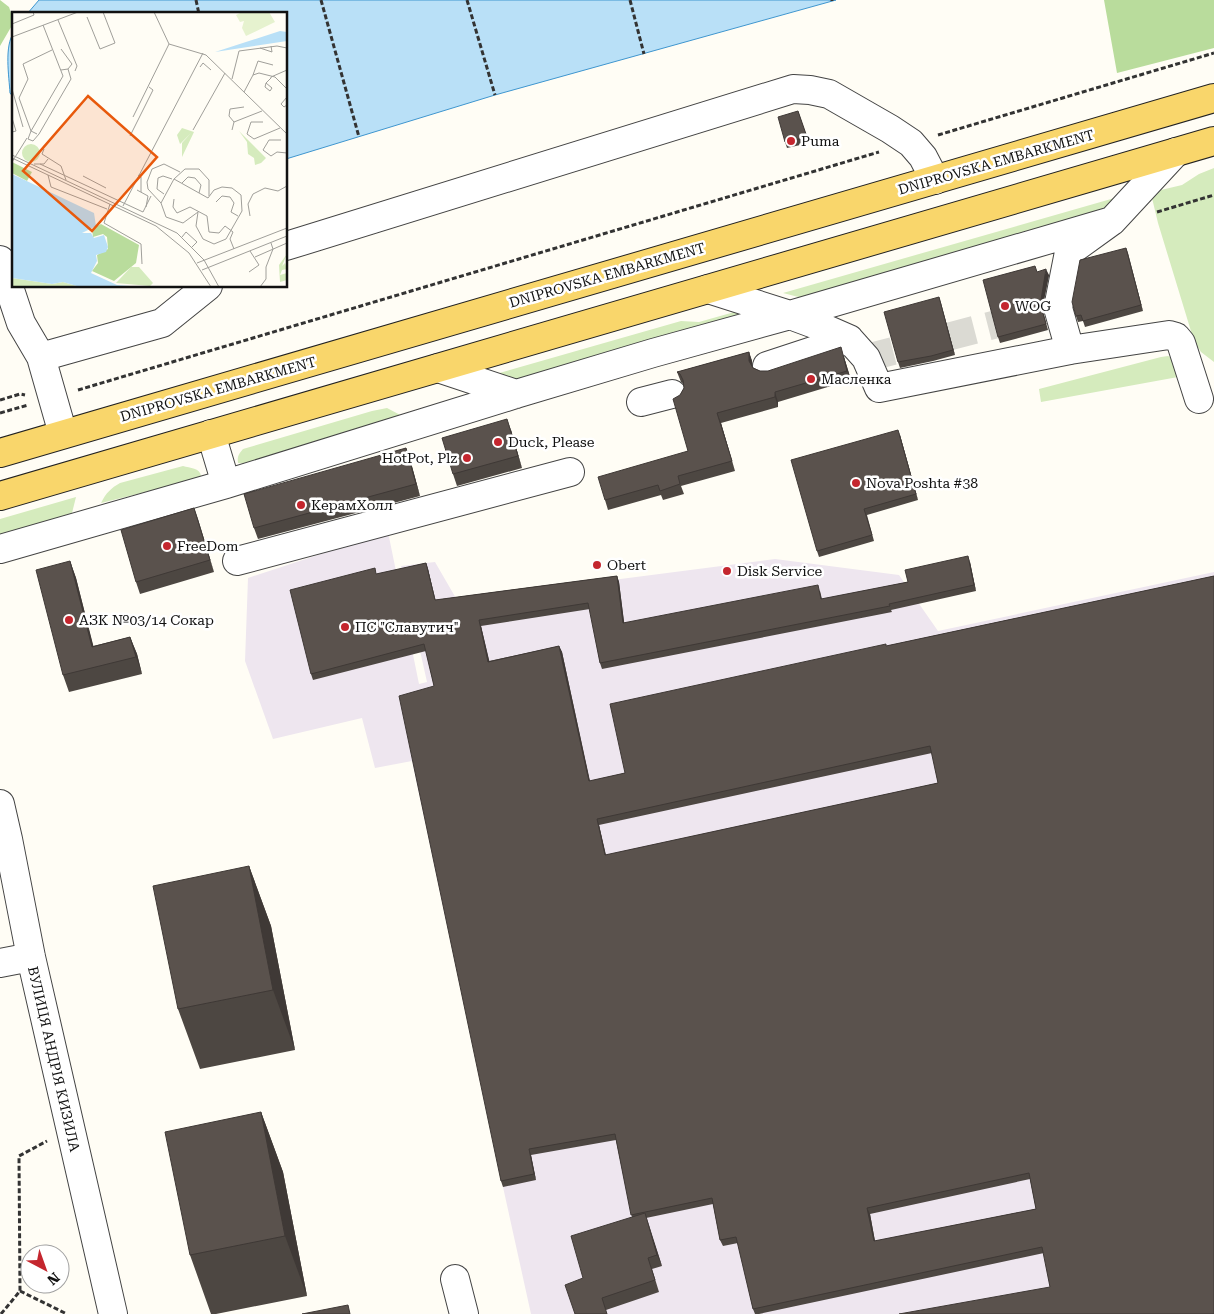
<svg xmlns="http://www.w3.org/2000/svg" width="1214" height="1314" font-family="'Roboto Serif',serif">
  <style>
    .industrial { fill: #eee6ef }
    .green { fill: #d5ebbd }
    .forest { fill: #b9dc9c }
    .water { fill: #b9e0f7; stroke: #3f96cf }
    .lines { fill: none; stroke-linecap: round; stroke-linejoin: round }
    .minor-tunnel { stroke: #dbdad3; stroke-width: 28; stroke-dasharray: 28 14; stroke-linecap: butt }
    .minor-casing { stroke: #444; stroke-width: 30 }
    .major-casing { stroke: #222; stroke-width: 30 }
    .path { stroke: #333; stroke-width: 3; stroke-dasharray: 5 2.5; stroke-linecap: butt }
    .minor { stroke: #fff; stroke-width: 28 }
    .major { stroke: #f9d66b; stroke-width: 28 }
    .wall { fill: #4d4742; fill-rule: evenodd }
    .shaded-wall { fill: #3f3936 }
    .building { fill: #5a524d; stroke: #3f3936; fill-rule: evenodd }
    .poi-dot { fill: #c4262e; stroke: #fff; stroke-width: 2 }
    .labels { text-anchor: middle; dominant-baseline: central; stroke-width: 5; stroke-linejoin: round; paint-order: stroke }
    .poi-label { font-size: 14px; fill: #111; stroke: #fff; text-anchor: start }
    .street-label { font-size: 14px; fill: #111; stroke: #fff }
    .inset-road { fill: none; stroke: #a09f9a; stroke-width: 1 }
    .view { fill: #e8590c; fill-opacity: 0.15; stroke: #e8590c; stroke-width: 2.5 }
    .inset-edge { fill: none; stroke: #111; stroke-width: 2.5 }
  </style>
  <rect width="100%" height="100%" fill="#fffdf5"/>
  <path class="industrial" d="M388,532l31,152 8,-2 -26,-116 34,-4 22,38 318,-41 124,16 39,56 276,-59v742h-683l-28,-127 -91,-426 -37,7 -13,-50 -89,21 -28,-78 3,-83z"/>
  <path class="green" d="M1214,168v194l-13,-10 -7,-11 -36,-118 -6,-25 9,-8 21,-5 17,-11z
    M1118,197l-3,9 -305,94 -27,-7z
    M738,311l16,6 -239,65 -19,-8 185,-53 18,1z
    M1168,356l6,3 4,18 -137,25 -2,-13 122,-32z
    M387,408l19,10 -160,46 -8,-1c-1,-7 1,-9 5,-14l129,-38z
    M183,466c7,2 17,2 18,10l-3,3 -97,24c5,-10 10,-15 19,-20z
    M76,497l-4,16 -72,22v-16z"/>
  <path class="forest" d="M0,0l9,7 5,15 -14,24z
    M1104,0h110v48l-97,25z"/>
  <path class="water" d="M39,0h797l-341,95 -209,64v-145h-259z
    M14,32v66l-4,-5c-1,-17 -6,-47 4,-61z"/>
  <g class="lines">
    <path class="minor-tunnel" d="M866,358l166,-43"/>
    <g class="minor-casing">
      <path id="minor" d="M286,246l507,-157 17,1 19,4 61,35 21,14 12,14 12,23
        M0,260l21,63 20,34 22,77
        M708,289l82,26 27,10 32,14 17,19 13,30 191,-38 99,-15 7,2 5,6 18,56
        M1070,350l-12,-42 11,-56 43,-31 64,-69
        M41,357l121,-34 46,-37
        M767,366l82,-27
        M438,368l78,26
        M641,402l31,-8
        M211,434l15,50
        M0,549l226,-65 290,-90 137,-41 137,-38 322,-94
        M237,561l333,-89
        M0,804l8,35 23,118 82,357
        M0,963l31,-6
        M455,1279l9,35"/>
    </g>
    <g class="major-casing">
      <path id="major" d="M0,453l1214,-355
        M0,496l1214,-355"/>
    </g>
    <path class="path" d="M196,0l3,14
      M321,0l38,137
      M467,0l28,95
      M630,0l14,54
      M832,0v1
      M938,135l276,-82
      M1157,212l57,-17
      M78,390l801,-238
      M0,400l20,-6 5,1
      M0,413l28,-8
      M20,1291l47,23
      M1,1314l19,-23 -1,-135 28,-15"/>
    <use href="#minor" class="minor"/>
    <use href="#major" class="major"/>
  </g>
  <path class="wall" d="M798,111l11,32 -22,5 -2,-6z
    M1126,248l17,63 -58,16 -2,-6 -5,1 -2,-6z
    M1037,272l12,3 -6,30v7l5,18 -48,13 -2,-6z
    M939,297l16,58 -22,6 -33,7 -2,-6z
    M749,352l3,9v6l8,4h8l76,-14 7,23 -73,22v5l-57,16 14,48 -54,15 3,8 -21,6 -2,-5 -53,15 -3,-10 83,-49 -8,-56 4,-7v-4l-3,-2 -4,-10z
    M511,430l11,38 -65,18 -4,-12z
    M900,435l18,65 -51,15 7,26 -55,16 -2,-6z
    M406,448l4,11 10,37 -162,43 -4,-11z
    M194,508l20,64 -74,22 -4,-12z
    M70,561l6,17 17,68 37,-9 7,17 5,20 -73,18 -6,-17z
    M970,562l6,29 -85,19 1,2 -290,57 -2,-6 -10,-54 -109,17 8,35 70,-15 3,6 28,129 35,-8 261,-127 328,-70 -164,711 -6,-34 -285,61h-4l-2,-5 -15,-66 -15,3 -3,-6 -7,-36 -67,14 16,48 -10,3 7,23 -53,18 -23,-32 49,-61 -16,-77 -85,15 5,25 -33,7 -2,-6 -67,-495 -8,-35 -113,29 -2,-6 66,-100 49,-11 2,6 7,31 182,-24 2,6 5,41 196,-32 2,8 86,-17zM932,753l6,30 -332,72 -7,-30zM1030,1179l6,30 -161,32 -5,-27z
    M249,866l22,60 24,124 -95,19 -22,-60z
    M261,1112l22,60 24,124 -91,18h-5l-21,-59z"/>
  <path class="shaded-wall" d="M1126,248l2,5 15,58 -2,-6z
    M1046,269l3,6 -6,30v7l5,18 -7,-24v-6z
    M939,297l2,6 14,52 -2,-5z
    M841,347l3,10 7,23 -4,-9z
    M749,352l3,9v9l-3,-9z
    M775,392l3,10v5l-3,-10z
    M717,413l4,10 14,48 -3,-10z
    M507,419l4,11 11,38 -4,-12z
    M898,430l2,5 18,65 -2,-6z
    M406,448l4,11 10,37 -4,-12z
    M194,508l4,11 16,53 -4,-12z
    M968,556l2,6 6,29 -2,-6z
    M70,561l6,17 22,86 -6,-17z
    M426,563l2,6 9,37 -2,-6z
    M617,576l2,6 6,47 -2,-6z
    M479,620l2,6 10,42 -3,-6z
    M130,637l7,17 5,20 -6,-17z
    M559,646l3,6 29,135 -2,-6z
    M597,819l2,6 8,36 -2,-6z
    M249,866l22,60 24,124 -22,-60z
    M261,1112l22,60 24,124 -22,-60z
    M529,1149l2,6 5,25 -2,-6z
    M867,1208l3,6 6,33 -2,-6z
    M645,1213l4,12 13,41 -5,-11z"/>
  <path class="building" d="M798,111l9,26 -22,5 -7,-25z
    M1126,248l15,57 -58,16 -2,-6 -5,1 -4,-14 8,-42z
    M1035,266l2,6 9,-3 -5,31v6l5,18 -48,13 -15,-57z
    M939,297l14,53 -22,6 -33,6 -14,-50z
    M841,347l6,24 -72,21v5l-58,16 15,48 -54,15 2,8 -20,7 -2,-6 -53,15 -7,-23 90,-26 -15,-52 7,-4 4,-7 -1,-8 -3,-6 -3,-2 72,-20v9l4,7 7,3h8z
    M507,419l11,37 -65,18 -11,-36z
    M898,430l18,64 -52,15 8,26 -55,16 -26,-91z
    M406,448l10,36 -162,44 -10,-34z
    M194,508l16,52 -74,22 -15,-52z
    M968,556l6,29 -85,19 1,2 -290,57 -12,-60 -109,17 9,42 71,-16 30,135 36,-8 -15,-69 276,-60v2l328,-70v738h-315l151,-27 -8,-40 -289,62 -17,-72 -16,3 -8,-42 -81,17 -16,-81 -86,15 5,25 -33,7 -102,-485 35,-10 -10,-42 -113,30 -21,-84 85,-22 1,6 50,-11 9,37 182,-24 6,47 195,-38 3,14 87,-17 -3,-12zM930,746l8,37 -333,72 -8,-36zM1029,1173l7,36 -162,32 -7,-33z
    M70,561l22,86 38,-10 6,20 -73,18 -27,-105z
    M249,866l24,124 -95,19 -25,-123z
    M261,1112l24,124 -95,19 -25,-123z
    M645,1213l12,42 -9,3 7,22 -53,18 5,16h-32l-10,-29 18,-7 -12,-42z
    M348,1305l2,9h-48z"/>
  <g class="poi-dot">
    <circle cx="791" cy="141" r="5"/>
    <circle cx="1005" cy="306" r="5"/>
    <circle cx="811" cy="379" r="5"/>
    <circle cx="498" cy="442" r="5"/>
    <circle cx="467" cy="458" r="5"/>
    <circle cx="856" cy="483" r="5"/>
    <circle cx="301" cy="505" r="5"/>
    <circle cx="167" cy="546" r="5"/>
    <circle cx="597" cy="565" r="5"/>
    <circle cx="727" cy="571" r="5"/>
    <circle cx="69" cy="620" r="5"/>
    <circle cx="345" cy="627" r="5"/>
  </g>
  <g class="labels">
    <g class="poi-label">
      <text x="801" y="141">Puma</text>
      <text x="1015" y="306">WOG</text>
      <text x="821" y="379">Масленка</text>
      <text x="508" y="442">Duck, Please</text>
      <text x="457" y="458" text-anchor="end">HotPot, Plz</text>
      <text x="866" y="483">Nova Poshta #38</text>
      <text x="311" y="505">КерамХолл</text>
      <text x="177" y="546">FreeDom</text>
      <text x="607" y="565">Obert</text>
      <text x="737" y="571">Disk Service</text>
      <text x="79" y="620">АЗК №03/14 Сокар</text>
      <text x="355" y="627">ПС "Славутич"</text>
    </g>
    <g class="street-label">
      <text transform="translate(996 162) rotate(-16)">DNIPROVSKA EMBARKMENT</text>
      <text transform="translate(607 275) rotate(-16)">DNIPROVSKA EMBARKMENT</text>
      <text transform="translate(218 389) rotate(-16)">DNIPROVSKA EMBARKMENT</text>
      <text transform="translate(54 1059) rotate(77)">ВУЛИЦЯ АНДРІЯ КИЗИЛА</text>
    </g>
  </g>
  <g transform="translate(12 12)">
    <rect width="275" height="275" fill="#fffdf5"/>
    <path d="M170,116l12,4 -12,25v-14l9,-10 -11,11 -3,-9zM227,119l27,27 -5,5 -6,2 -1,-7 -6,-4 -1,-12zM10 141a9 9 0 1 1 18 0a9 9 0 1 1-18 0ZM275,242l-5,12 3,-3 2,6 -5,1 -2,5 7,-2v7l-7,2 -1,-17zM119,255h8l14,16 -3,3 -34,-3zM0,266l40,6 11,-2 17,5h-68z" fill="#d5ebbd"/>
    <path d="M0,150l20,10 -5,9 -15,-8zM89,212l38,21 -3,18 -22,18 -22,-10 6,-8 -1,-8 11,-6 -1,-12 -4,-3 -10,3 -1,-8z" fill="#b9dc9c"/>
    <path d="M230,0h27l6,10 -29,14 -4,-8 2,-7 -4,1 -4,-7z" fill="#e6f2cf"/>
    <path d="M268,19l7,1v9l-72,11zM0,162l82,39 2,13 -14,7h9l3,5 10,-3 4,12 -2,5 -10,3 1,6 -6,12 26,12 27,2h-64l-17,-5 -11,2 -40,-6z" fill="#b9e0f7"/>
    <path class="inset-road" d="M142,0l15,32 37,11 81,79M75,5l13,32 15,-6 -12,-31M46,8l19,46 -2,5M0,12l22,-9 -1,-3M0,25l66,-25M248,36l12,4 -1,-6M49,37l11,15 -4,5M188,55l3,-4 8,7M241,63l5,-14 15,4M220,67l7,-28 38,-5 10,2M254,71l6,5 -2,3 -5,-4 1,-4 5,-5v-1l16,-7M0,77l11,38M232,80l9,-17 6,-2 16,4 12,12M275,85l-6,7 3,3 3,-2M121,105l36,-73M0,106l4,13 -4,1M222,110l-5,-6 1,-7 14,-2M251,110h-12l-4,12 7,5 26,-11M181,118l32,-57M220,118l2,-8 28,-11M19,119l32,-55 -20,-51M19,119l-12,-33 9,-19 -5,-15 29,-14M25,122l-6,-3 -3,8 5,2 6,-7 32,-55 -3,-10 -7,1M118,124l23,-46 -4,-3M269,128h-12l-6,10 8,6 6,-4 10,1M32,137l-2,5 19,12 5,14M0,143l165,78 27,27 15,27M0,146l144,68 33,27 22,34M0,150l15,-24M22,152h10l4,-5M28,152l103,48M36,163l3,12 56,22M126,163l3,2v15M71,164l23,12M162,167l34,19 6,-8 8,-3 10,1 9,7 1,16 -16,28 -12,5 -11,-5 -7,-13 2,-14 -15,11 -17,-6 -5,-14zM162,167l11,-10h14l10,11v16M170,171l6,-6 7,1 6,7 -2,8M125,178l11,6 -2,11M152,182l-7,-5 1,-11 5,-2 9,3M162,187l-1,8 4,6 13,-6 17,9 2,16 10,1 6,-7 8,6 -3,7 4,10M204,190l6,-6 8,1 4,6 -3,9 7,4M149,191l-13,-14 -1,-7 5,-13 12,-5 16,8M98,192l-6,19 37,21 1,20M111,194l80,-153M131,200l8,-16M238,204l-2,-12 5,-10 12,-6 13,3 9,-5M170,225l4,-5 11,10 -5,5M243,245l32,-14M185,251l90,-35M190,258l85,-34M237,260l10,-7 -9,-14M248,275l6,-8v-12l7,-18 -2,-6"/>
    <path class="view" d="M76,84l69,61 -65,74 -69,-60z"/>
    <rect width="275" height="275" class="inset-edge"/>
  </g>
  <g transform="translate(45 1269) rotate(139)"><circle r="24" fill="#ffffff" stroke="#a0a0a0"/>
  <path d="M0-4L9 19L0 12L-9 19Z" fill="#c4262e"/>
  <text y="-8" font-size="14" font-weight="bold" text-anchor="middle" fill="#111111">N</text>
  </g>
</svg>
